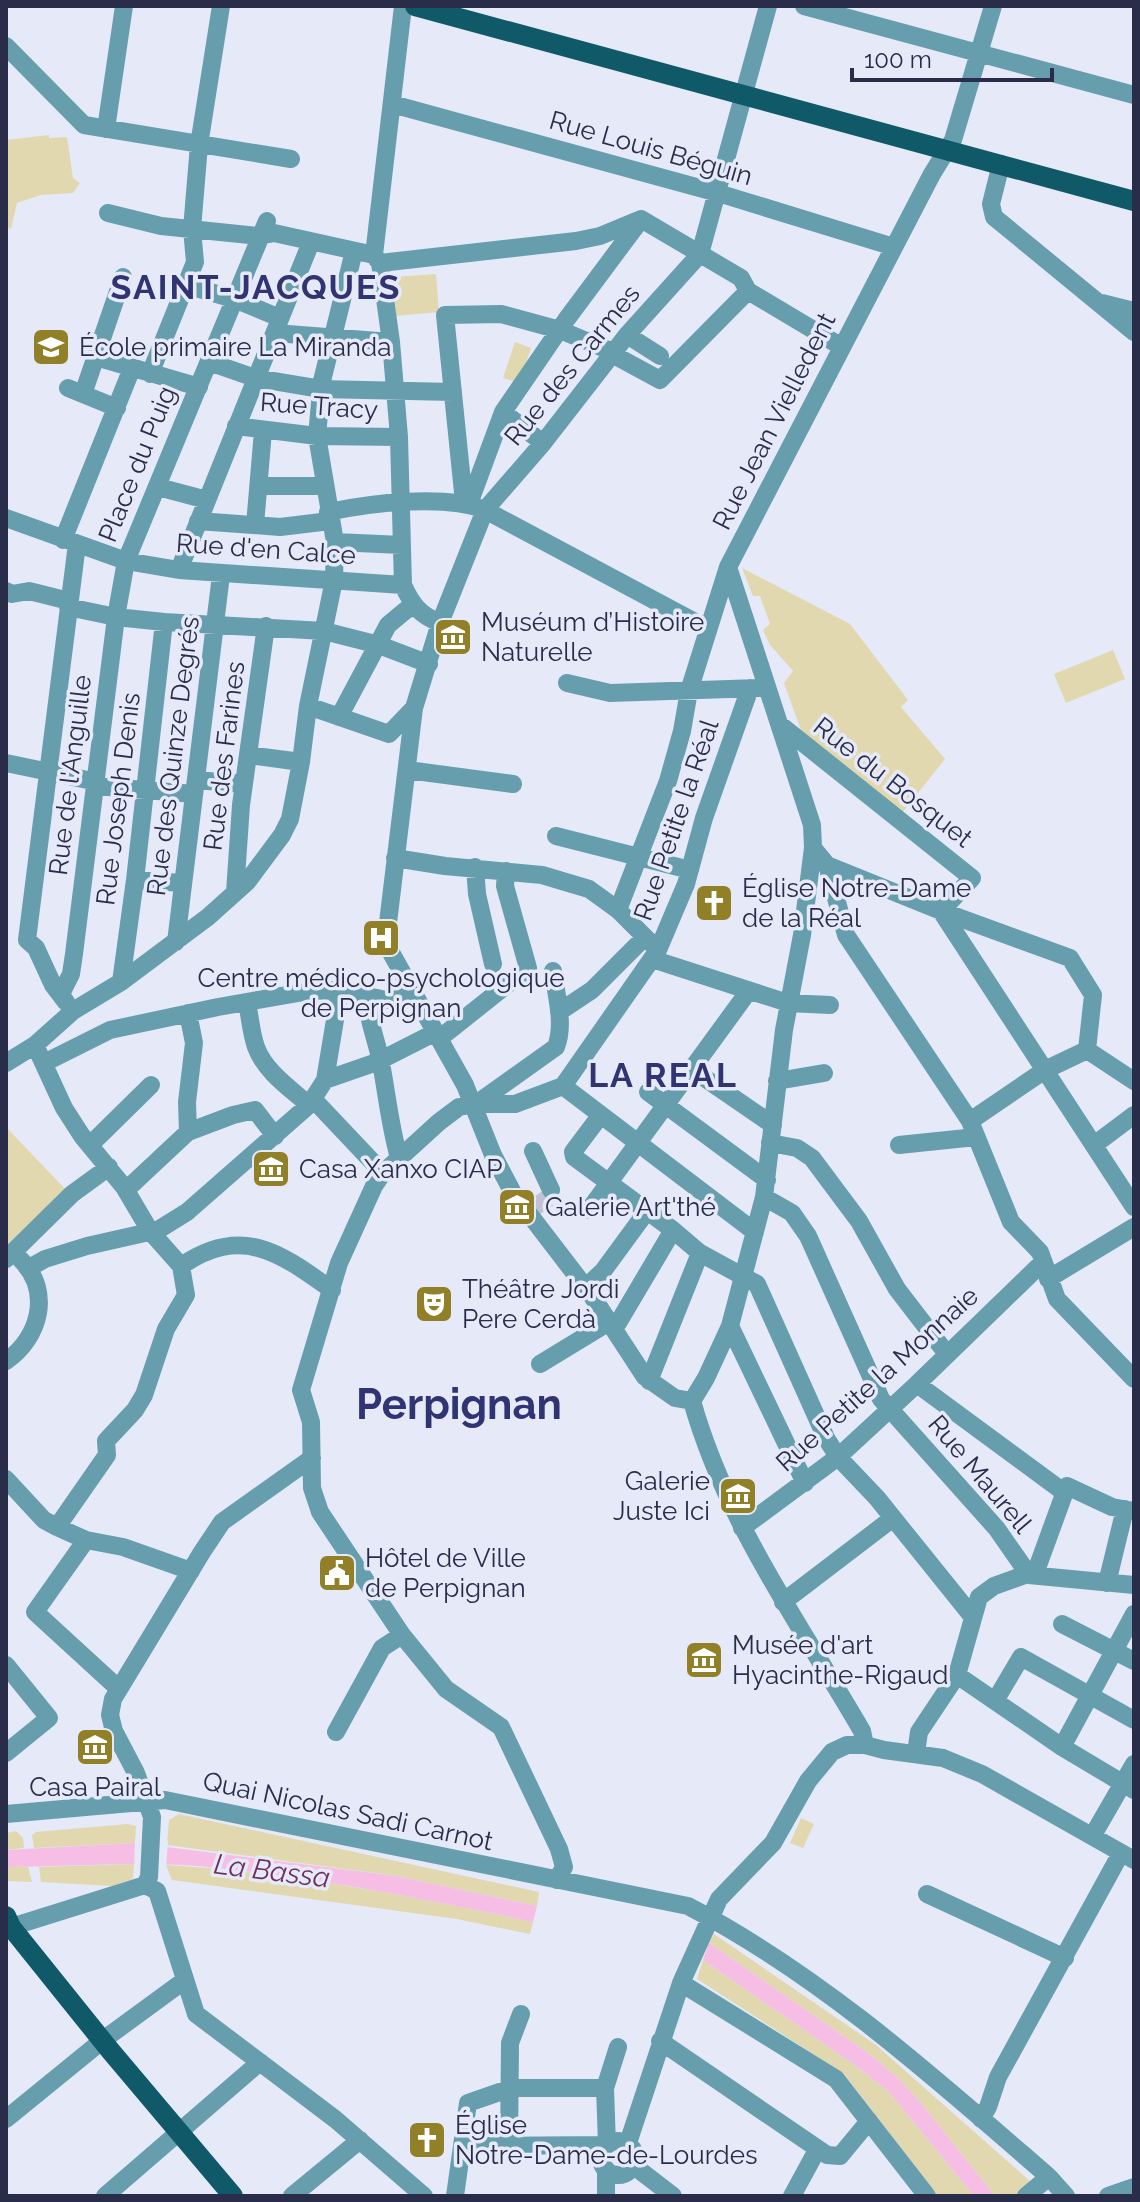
<svg xmlns="http://www.w3.org/2000/svg" width="1140" height="2202" font-family="Raleway,sans-serif">
  <style>
    .green { fill: #e1d8b0 }
    .water { fill: #f6bee5 }
    .pier { fill: #e6e9f8 }
    .lines { fill: none; stroke-linecap: round; stroke-linejoin: round }
    .minor-tunnel { stroke: #c0c3d5; stroke-width: 18; stroke-dasharray: 18 9; stroke-linecap: butt }
    .minor { stroke: #669eae; stroke-width: 18 }
    .major { stroke: #0f5969; stroke-width: 20 }
    .labels { text-anchor: middle; dominant-baseline: central; stroke-width: 7; stroke-linejoin: round; paint-order: stroke }
    .street-label { font-size: 26px; fill: #292d4a; stroke: #e6e9f8 }
    .poi-label { font-size: 26px; fill: #292d4a; stroke: #e6e9f8; text-anchor: start }
    .water-label { font-size: 28px; font-style: italic; fill: #6f2f60; stroke: #e6e9f8 }
    .district-label { font-size: 34px; font-weight: bold; letter-spacing: 2px; fill: #313472; stroke: #e6e9f8 }
    .town-label { font-size: 42px; font-weight: bold; fill: #313472; stroke: #e6e9f8 }
  </style>
  <rect width="100%" height="100%" fill="#e6e9f8"/>
  <path class="green" d="M49,135v3l18,-1 6,41 7,5 -7,10 -32,2 -24,8 -6,26 -5,-3v-86z
    M436,274l3,38 -43,4 -3,-39z
    M515,342l16,6 -12,35 -16,-5z
    M742,568l108,56 58,76 -7,7 44,52 -42,53 -101,-79 -18,-50 9,-12 -23,-26 -7,-15 7,-6 -10,-28h-7z
    M1113,650l12,29 -59,24 -12,-29z
    M6,1127l62,65 -62,61z
    M179,1814l360,78 -2,14 -140,-30 -230,-31 2,-25z
    M801,1818l13,6 -11,24 -13,-5z
    M128,1824l8,2 -1,17 -101,5 -2,-13 4,-3z
    M16,1831l7,7 1,10 -18,2v-17z
    M134,1864l-1,15 -21,7 -71,-4 -2,-15z
    M166,1865c124,7 247,31 367,57l-3,12 -73,-15 -285,-39z
    M6,1867h22l4,15 -26,-1z
    M714,1934l162,111 155,137 12,14h-48l-75,-94 -21,-23 -31,-26 -159,-110z
    M703,1960l149,103 36,28 86,105h-36l-94,-122 -147,-95z"/>
  <path class="water" d="M135,1843l262,33 140,30 -4,16c-111,-24 -224,-46 -337,-56 -64,-5 -127,1 -190,1v-17z
    M709,1943l159,110 31,26 21,23 75,94h-21l-86,-105 -36,-28 -149,-103z"/>
  <path class="pier" d="M135,1839l33,2 -2,28 -32,-1z"/>
  <g class="lines">
    <path class="minor-tunnel" d="M533,1208l20,-13 -2,-5"/>
    <path class="minor" d="M804,6l330,89
      M6,46l78,79 207,34
      M392,104l326,89 176,54
      M106,129l18,-123
      M1001,164l-10,40 3,13 140,115
      M108,213l53,13 98,10 15,-3 100,22 6,8 11,79 8,95 4,148c9,20 17,30 37,38
      M374,255l29,-249
      M380,263l196,-22 24,-5 41,-17 100,59 7,13 94,56
      M186,285l48,14 46,19
      M1102,303l32,8
      M275,333l116,9
      M627,335l33,21
      M612,354l48,26 88,-89
      M96,357l103,30
      M209,362l46,16 66,11 132,3
      M150,374l45,-112 -3,-33 7,-84 22,-139
      M68,388l49,20
      M83,394l40,-117
      M503,412l63,-92 73,-98
      M236,426l81,10 82,1
      M260,486h64
      M158,487l49,13
      M464,502l-19,-187 56,-1 59,16 53,22
      M469,504l34,-92 40,31
      M328,512c43,-9 117,-18 157,-2l223,119
      M6,518l120,43 53,9 224,15
      M198,521l82,6 50,-6
      M255,525l8,-94
      M63,540l69,-172
      M335,542l67,3
      M179,570l132,-328
      M6,591l6,3 17,-3 40,10
      M68,607l48,10 48,5 160,9 55,14 50,19
      M567,683l43,10 149,-5
      M308,706l81,28 25,-26
      M339,717l49,-92 18,-15 8,-3
      M783,727l189,151 -31,33 193,296
      M248,755l53,7
      M6,763l91,19
      M408,770l105,14
      M196,780l48,4
      M96,786l98,8
      M556,836l134,34
      M813,848l14,17 19,70 124,186 41,101 29,30 17,47 77,80
      M395,858l50,8 97,9 47,14 29,21 40,40
      M827,865l114,46 129,47 23,37 -6,55
      M475,867l2,27 16,70
      M135,880l48,3
      M235,892l6,-87 25,-179
      M618,910l50,-129 14,-50 7,-40 39,-124 204,-393 21,-34 40,-134
      M176,942l45,-367
      M652,959l136,44 42,2
      M121,982l14,-102 29,-258
      M61,994l10,-20 3,-20 42,-337 10,-56 141,-340
      M367,995c0,25 10,45 14,68 6,32 9,63 18,95
      M66,1002l-13,-17 -17,-37 -9,-8 50,-396
      M247,1002c3,15 4,31 9,45 9,25 35,42 53,58
      M559,1012l33,-22 53,-53
      M188,1013l6,30 -7,59 1,30
      M440,1038l88,-70 -23,-82 1,-15
      M35,1045l29,63 18,28 42,51 26,44 31,35 5,29 -20,34 -22,66 -9,15 -29,31 1,14 -50,72
      M1087,1050l47,31
      M6,1063l29,-18 38,-34 48,-29 87,-65 39,-35 35,-47 8,-16 11,-57 7,-56 26,-126 1,-38 -18,-106 5,-55 32,-130
      M44,1063l66,-33 108,-23 92,-16 30,-1 46,10 23,-10
      M693,1070l80,55
      M325,1080l52,-18 59,-30
      M777,1081l47,-8
      M563,1086l192,146
      M648,1092l119,88
      M314,1100l69,73
      M476,1104l80,-57c9,-23 0,-52 -3,-76
      M600,1116l-27,36 1,5 99,73 27,23 57,31 69,154 12,19 39,41 95,118
      M970,1121l75,-51 42,-20
      M770,1143l27,5 15,10 47,63 38,68 50,65
      M90,1145l61,-60
      M899,1145l77,-8
      M1094,1145l40,-30
      M533,1151l18,39
      M126,1190l62,-58 45,-17 22,-5 20,26
      M764,1197l28,16 16,23 73,163 116,130 32,46
      M589,1210l159,-218
      M6,1259l66,-65 37,-27
      M181,1266c61,-42 99,-13 151,24
      M29,1268l16,-9 42,-13 71,-16 29,-18 122,-107 16,-25 15,-90
      M1048,1279l86,-52
      M585,1288l18,-17 44,-60
      M730,1326l75,157
      M612,1327l6,-4 55,-93
      M6,1361c34,-23 46,-70 15,-101
      M540,1364l69,-42
      M649,1381l51,-128
      M917,1384l148,109
      M692,1401l-17,-3 -30,-21 -53,-81 -79,-103 -20,-38 -28,-70 -76,-136 -2,-18 27,-223 26,-85 45,-113 58,-67 84,-108 73,-81 68,-248
      M692,1401l14,-23 24,-52 34,-129 20,-167 18,-95 11,-87 -1,-23 -84,-258
      M692,1401c34,121 108,223 170,330l3,14
      M6,1479l38,41 13,7 29,13 37,7 68,24
      M742,1528l96,-71 79,-73 125,-121
      M86,1540l-51,72 84,77
      M1029,1575l105,10
      M1107,1583l18,-74
      M783,1602l110,-84
      M1062,1624l72,37
      M6,1665l43,53 -43,35
      M957,1675l105,72 72,43
      M995,1701l26,-44 113,63
      M336,1732l46,-84 20,-13
      M1062,1747l72,-133
      M916,1753l3,-21 38,-57 22,-78 15,-11 42,-15 31,-85 45,21 22,4
      M6,1814l159,-14 523,106c134,70 248,173 361,271l17,19
      M1093,1835l41,-71
      M557,1880l7,-13 -5,-18 -58,-122 -55,-38 -44,-54 -82,-123 -8,-24 -1,-66 -10,-32 38,-127 35,-77 9,-13 56,-51 20,-15 17,-3h39l48,-18 95,-136 28,-66 18,-66 46,-130
      M145,1885l12,6 39,123 139,105 89,77
      M927,1894l138,64
      M11,1927l134,-42 4,-8 3,-60 -16,-44 -22,-42 -4,-16 3,-16 89,-147 20,-30 90,-64
      M681,1983l155,96 91,117
      M660,2041l167,114 13,1 29,-35
      M6,2119l97,-79 82,-60
      M981,2119l7,-12 10,-30 123,-224
      M601 2158a17 17 0 1 1 34 0a17 17 0 1 1-34 0Z
      M628,2143l53,-160 38,-84 54,-56 35,-62 24,-29 15,-7h18l19,5 59,8 39,16 152,86
      M464,2146l143,-1 -2,-57 13,-41
      M509,2147l1,-104 11,-29
      M634,2166l39,30
      M606,2169v27
      M105,2196l155,-134
      M292,2196l68,-56
      M455,2196l13,-93 43,-15h94
      M792,2196l25,-46
      M1026,2196l23,-19
      M1108,2196l26,-9"/>
    <path class="major" d="M415,6l719,195
      M6,1916l5,11 98,122 124,147"/>
  </g>
  <defs>
    <g id="school-square" transform="scale(2)"><rect x="-9" y="-9" width="18" height="18" rx="4" fill="#918027" stroke="#e6e9f8"/><path d="M0-5L7-2L0 1L-7-2ZM-4 1L0 2.5L4 1V4Q0 6-4 4Z" fill="#fff"/></g>
    <g id="museum-square" transform="scale(2)"><rect x="-9" y="-9" width="18" height="18" rx="4" fill="#918027" stroke="#e6e9f8"/><path d="M0-6L6-3V-2H-6V-3ZM-5-1h2V3h-2ZM-1-1h2V3h-2ZM3-1h2V3H3ZM-6 4H6V6H-6Z" fill="#fff"/></g>
    <g id="church-square" transform="scale(2)"><rect x="-9" y="-9" width="18" height="18" rx="4" fill="#918027" stroke="#e6e9f8"/><path d="M-1.2-6h2.4v3.5h3.3v2.4h-3.3V6h-2.4V-.1h-3.3v-2.4h3.3Z" fill="#fff"/></g>
    <g id="hospital-square" transform="scale(2)"><rect x="-9" y="-9" width="18" height="18" rx="4" fill="#918027" stroke="#e6e9f8"/><path d="M-5-5h3v3.5h4V-5h3V5h-3V1.5h-4V5h-3Z" fill="#fff"/></g>
    <g id="theatre-square" transform="scale(2)"><rect x="-9" y="-9" width="18" height="18" rx="4" fill="#918027" stroke="#e6e9f8"/><path d="M-5-5.5Q0-4 5-5.5V0Q5 5 0 6Q-5 5-5 0ZM-3.3-2.5H-1v1.5H-3.3ZM1-2.5H3.3v1.5H1ZM-2.8 1Q0 5.5 2.8 1Z" fill="#fff"/></g>
    <g id="civic-square" transform="scale(2)"><rect x="-9" y="-9" width="18" height="18" rx="4" fill="#918027" stroke="#e6e9f8"/><path d="M-.6-6.5H3V-4.5H.6V-3L4-1V1h2V6H-6V1h2V-1L-.6-3ZM-1.2 2.5V6h2.4V2.5Z" fill="#fff"/></g>
  </defs>
  <g fill-rule="evenodd">
    <use href="#school-square" x="51" y="347"/>
    <use href="#museum-square" x="453" y="637"/>
    <use href="#church-square" x="714" y="903"/>
    <use href="#hospital-square" x="381" y="938"/>
    <use href="#museum-square" x="271" y="1169"/>
    <use href="#museum-square" x="517" y="1207"/>
    <use href="#theatre-square" x="434" y="1304"/>
    <use href="#museum-square" x="738" y="1496"/>
    <use href="#civic-square" x="337" y="1573"/>
    <use href="#museum-square" x="704" y="1660"/>
    <use href="#museum-square" x="95" y="1747"/>
    <use href="#church-square" x="427" y="2140"/>
  </g>
  <g class="labels">
    <g class="street-label">
      <text transform="translate(651 148) rotate(16)">Rue Louis Béguin</text>
      <text transform="translate(572 365) rotate(-51)">Rue des Carmes</text>
      <text transform="translate(319 406) rotate(4)">Rue Tracy</text>
      <text transform="translate(774 421) rotate(-63)">Rue Jean Vielledent</text>
      <text transform="translate(137 464) rotate(-68)">Place du Puig</text>
      <text transform="translate(266 549) rotate(4)">Rue d'en Calce</text>
      <text transform="translate(173 756) rotate(-83)">Rue des Quinze Degrés</text>
      <text transform="translate(224 756) rotate(-83)">Rue des Farines</text>
      <text transform="translate(70 775) rotate(-83)">Rue de l'Anguille</text>
      <text transform="translate(893 782) rotate(38)">Rue du Bosquet</text>
      <text transform="translate(118 799) rotate(-83)">Rue Joseph Denis</text>
      <text transform="translate(676 820) rotate(-71)">Rue Petite la Réal</text>
      <text transform="translate(877 1379) rotate(-42)">Rue Petite la Monnaie</text>
      <text transform="translate(980 1474) rotate(50)">Rue Maurell</text>
      <text transform="translate(348 1811) rotate(12)">Quai Nicolas Sadi Carnot</text>
    </g>
    <g class="poi-label">
      <text x="79" y="347">École primaire La Miranda</text>
      <text x="481" y="622">Muséum d’Histoire<tspan x="481" dy="30">Naturelle</tspan></text>
      <text x="742" y="888">Église Notre-Dame<tspan x="742" dy="30">de la Réal</tspan></text>
      <text x="381" y="978" text-anchor="middle">Centre médico-psychologique<tspan x="381" dy="30">de Perpignan</tspan></text>
      <text x="299" y="1169">Casa Xanxo CIAP</text>
      <text x="545" y="1207">Galerie Art'thé</text>
      <text x="462" y="1289">Théâtre Jordi<tspan x="462" dy="30">Pere Cerdà</tspan></text>
      <text x="710" y="1481" text-anchor="end">Galerie<tspan x="710" dy="30">Juste Ici</tspan></text>
      <text x="365" y="1558">Hôtel de Ville<tspan x="365" dy="30">de Perpignan</tspan></text>
      <text x="732" y="1645">Musée d'art<tspan x="732" dy="30">Hyacinthe-Rigaud</tspan></text>
      <text x="95" y="1787" text-anchor="middle">Casa Pairal</text>
      <text x="455" y="2125">Église<tspan x="455" dy="30">Notre-Dame-de-Lourdes</tspan></text>
    </g>
    <g class="water-label">
      <text transform="translate(272 1871) rotate(7)">La Bassa</text>
    </g>
    <g class="district-label">
      <text x="256" y="287">SAINT-JACQUES</text>
      <text x="663" y="1075">LA REAL</text>
    </g>
    <g class="town-label">
      <text x="459" y="1404">Perpignan</text>
    </g>
  </g>
  <rect width="1140" height="2202" fill="none" stroke="#292d4a" stroke-width="16"/>
  <path d="M852 68v12h200v-12" fill="none" stroke="#292d4a" stroke-width="4"/>
  <text x="864" y="68" font-size="24" fill="#292d4a" stroke="#e6e9f8" stroke-width="6" paint-order="stroke">100 m</text>
</svg>
